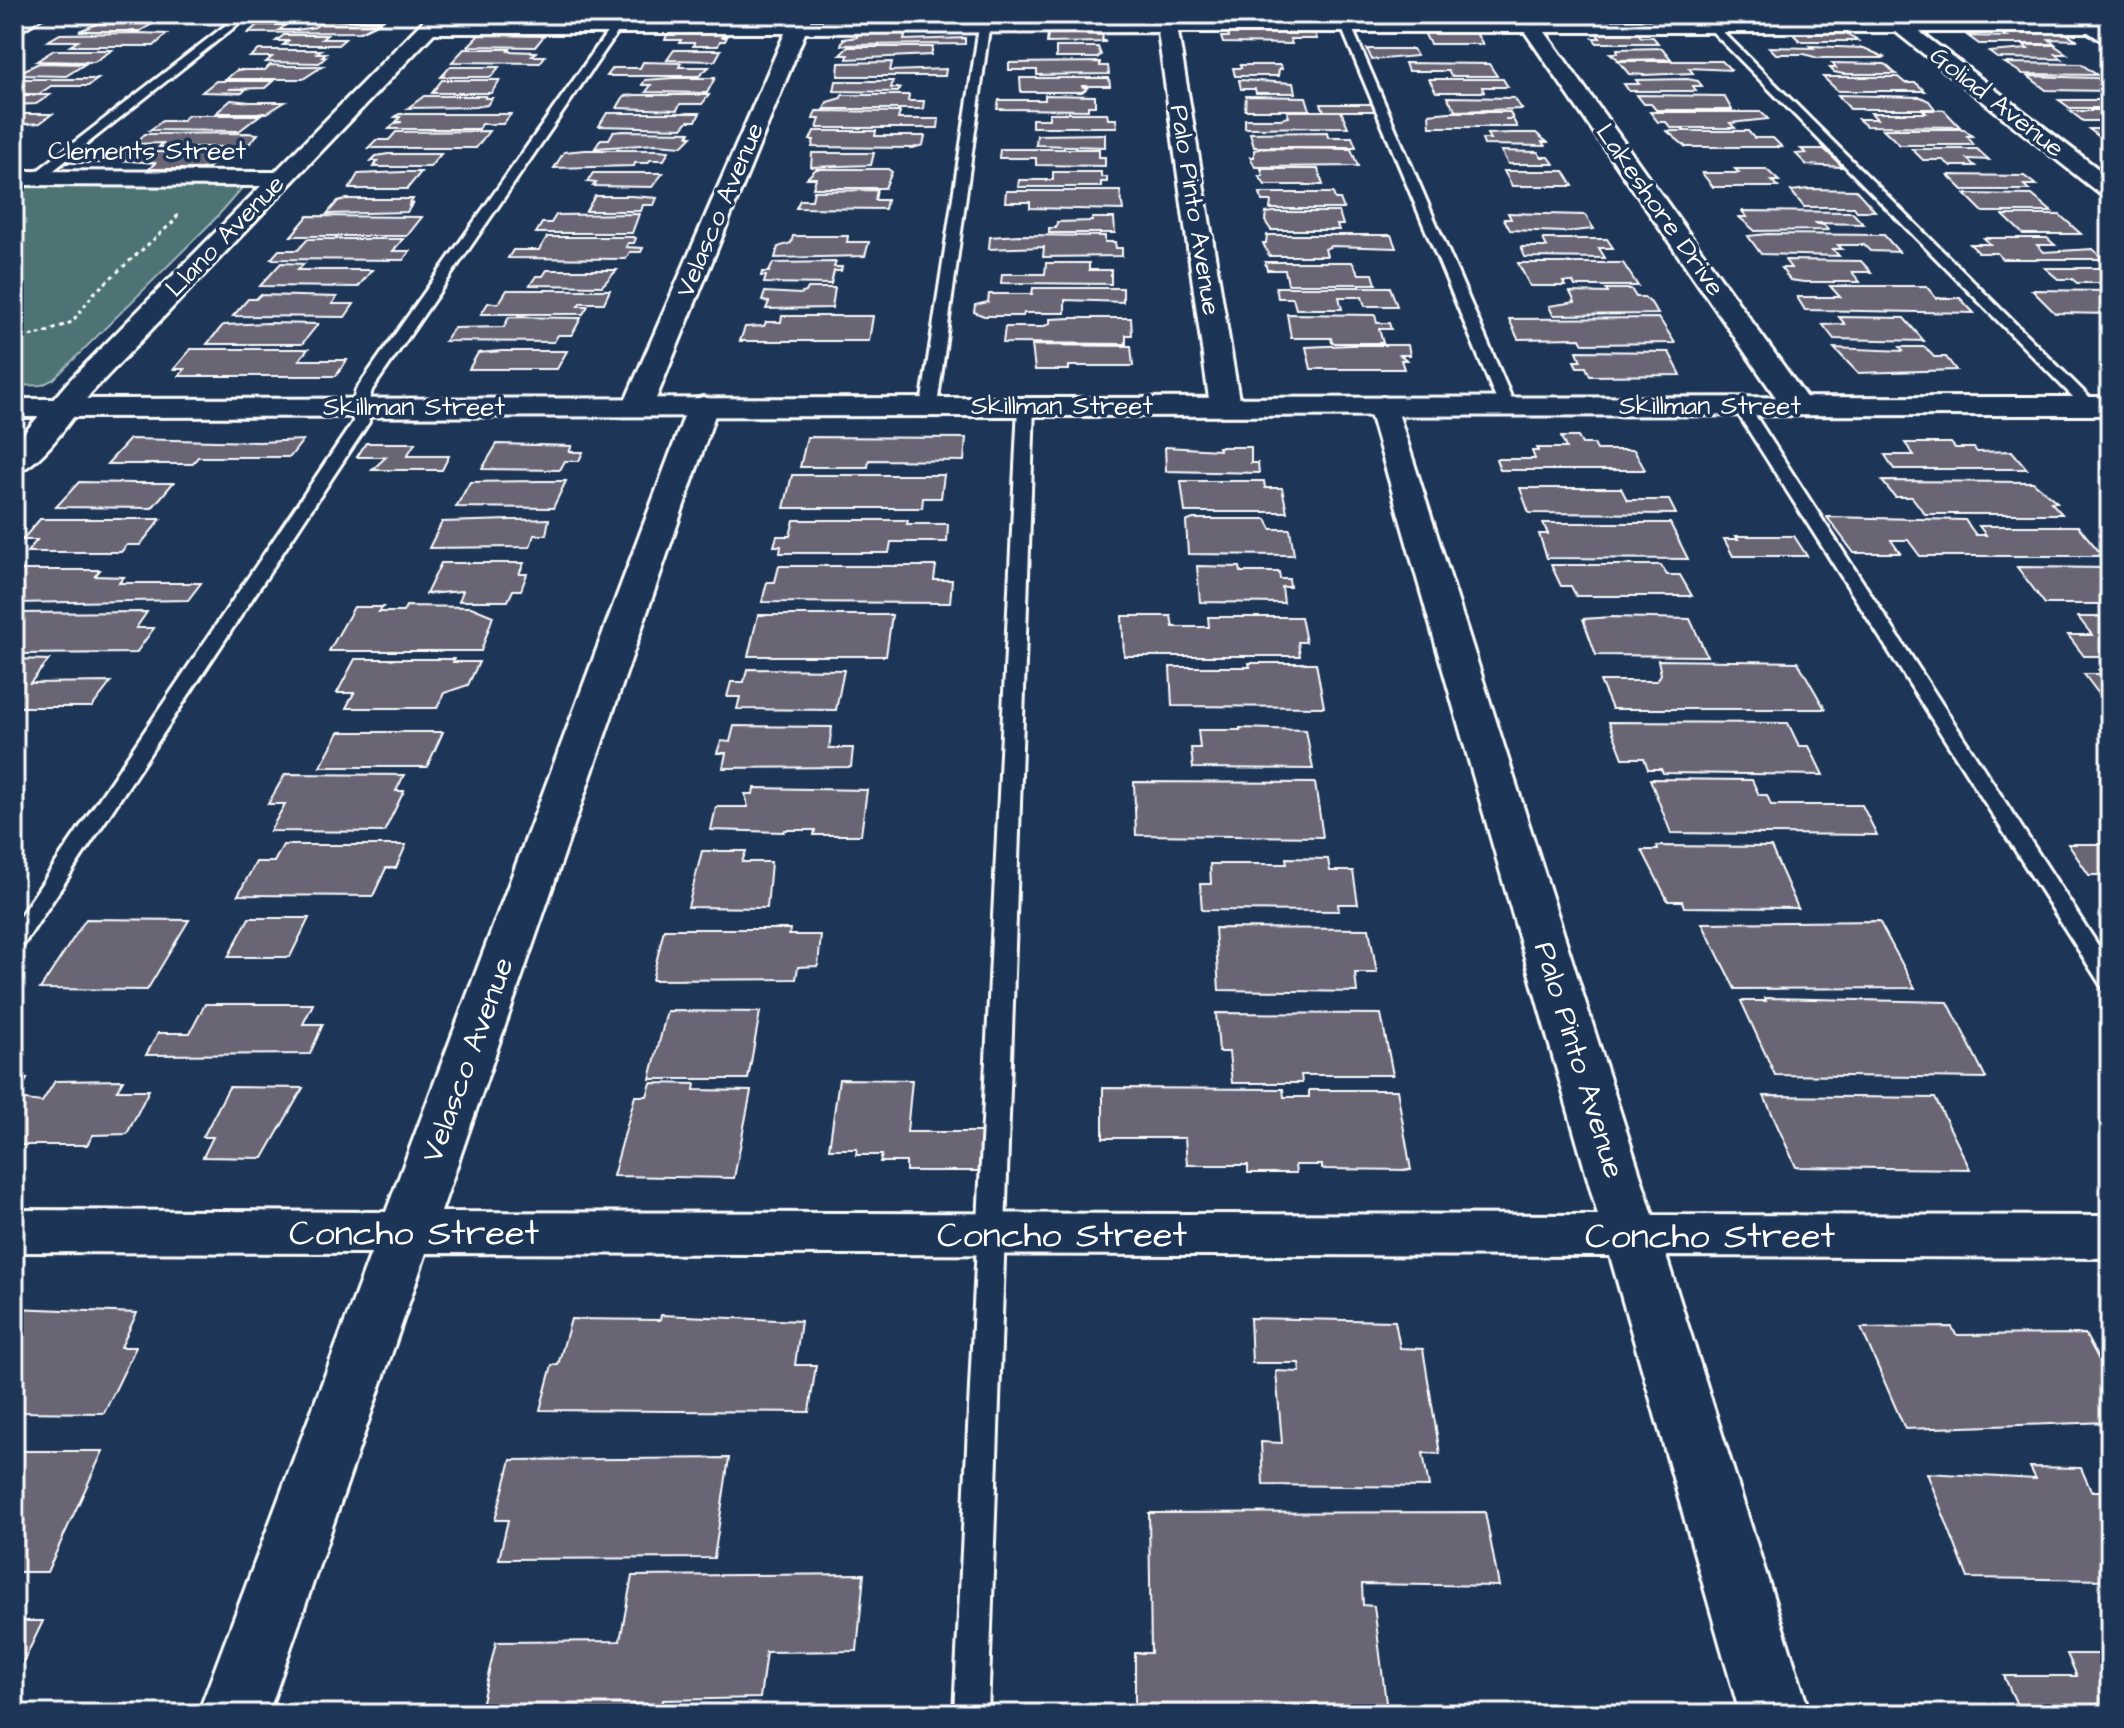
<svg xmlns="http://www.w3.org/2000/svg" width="2124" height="1728" font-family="'Architects Daughter',sans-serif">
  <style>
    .green { fill: #4d7375; stroke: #a6b9ba; stroke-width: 2 }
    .building { fill: #696575; stroke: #fff; stroke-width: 2 }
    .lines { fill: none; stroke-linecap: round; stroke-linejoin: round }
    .service-casing { stroke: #fff; stroke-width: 6 }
    .minor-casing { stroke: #fff; stroke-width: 6 }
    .secondary-casing { stroke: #fff; stroke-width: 6 }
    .path { stroke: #fff; stroke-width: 3; stroke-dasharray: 4 4; stroke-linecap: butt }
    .service { fill: #1d3557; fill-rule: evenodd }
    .minor { fill: #1d3557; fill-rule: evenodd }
    .secondary { fill: #1d3557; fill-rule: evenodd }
    .labels { text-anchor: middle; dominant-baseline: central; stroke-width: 7; stroke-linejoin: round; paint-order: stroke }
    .far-street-label { font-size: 26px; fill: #fff; stroke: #1d3557 }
    .street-label { font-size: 30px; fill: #fff; stroke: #1d3557 }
    .near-street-label { font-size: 36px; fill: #fff; stroke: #1d3557 }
  </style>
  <rect width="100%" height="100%" fill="#1d3557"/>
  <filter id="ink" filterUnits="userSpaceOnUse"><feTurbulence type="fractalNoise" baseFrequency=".0125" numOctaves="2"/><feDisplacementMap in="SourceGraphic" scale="16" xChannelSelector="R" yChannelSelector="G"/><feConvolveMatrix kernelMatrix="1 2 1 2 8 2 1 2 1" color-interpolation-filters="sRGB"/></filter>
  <g filter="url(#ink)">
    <path class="green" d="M14,185h222l6,3 -27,31 -161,160 -12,6 -28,1z"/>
    <path class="building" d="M101,14h63l-7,4h-62z
      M318,14h71l-6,6 -71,-1z
      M491,14h81l-5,5 -64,2 2,-2h-19z
      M683,14h60l-8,5h-39l-16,-1z
      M931,14l-15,1 -1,4h-57l2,-4h-8z
      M1217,14h95l2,5h-96z
      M1415,14h54l3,4 -54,-1z
      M1574,14h73l5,6 -74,-1z
      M1739,14h93l3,1 -5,3h-87z
      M1948,14h47l5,4h-47z
      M324,20l57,2 -21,10 -112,1 9,-8h29l-7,5h17l19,-3z
      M99,23h55l-14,8h-61z
      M1790,31l52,1 16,9h-58z
      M1228,32l87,1 2,6h-27l2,5 -69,-1 -2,-6h8z
      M1475,32l8,12h-53l-6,-11z
      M2010,32h53l15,8 -29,-1 6,5h-76l-11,-8 39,1 -5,-3h10z
      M139,33l28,1 -13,12h-84l8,-5h-30l12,-7z
      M724,33l-2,4h5l-2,4h-5l-2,5h-25l1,-3h-15l2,-3h-16l2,-5z
      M858,33h48l-2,7 61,-2v6l-124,1 2,-6 14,-2z
      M1048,33l55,2 -1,5 4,2 -59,1z
      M1596,33h42l3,4h12l5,6h-61l-4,-5h7z
      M284,35h43l-5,4h23l-7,6h-55l5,-4h-12z
      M479,35l65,1 -9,11 -67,-1z
      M2023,45h31l13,9h-11l6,5 -65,-1 -8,-6 39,-3z
      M1810,46l54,2 22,10h-68l-14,-4h-28l-7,-7 44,1z
      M848,47h85l-2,8 -84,4 1,-4h-8z
      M1056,47h42l3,8 -4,3h-41z
      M1662,48l9,11 -52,1 -9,-7h8l-1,-4z
      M464,49h46l-2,2 28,1 -4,4h13l-5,7 -88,-1z
      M1367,49h46l4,7 -45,4z
      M54,50h58l-18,12 -57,-1z
      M259,50h62l-4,3h9l-5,4h5l-7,6 -53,-1 6,-5h-22z
      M674,50h47l-6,11 -48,-1z
      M1618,61h104l9,9 -42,-2 4,5 -49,2 -15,-1z
      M643,62l38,1 -2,4h30l-10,9h-92l6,-8h27z
      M892,62l-2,9 56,-2 -1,7h-107l1,-13z
      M1100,62v4h8l1,8 -72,1v-5h-28v-7z
      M39,63l46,1 -19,12 -52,-1z
      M1405,63l84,1 8,12h-46l-3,-5h-40z
      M1832,63l53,1 11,10h-53l-9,-2 -4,-4h6z
      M2005,63l76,1 16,11 -74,-1z
      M270,65l15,1h38l-20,13h-77l11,-9h28z
      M1240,65h41l1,4h-3l-1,7h-43l-2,-8h8z
      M450,67h49l-8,10h-50z
      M2028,76l69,2 13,8v5l-64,-1z
      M1823,77h75l7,6h11l9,8h-87z
      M673,78h42l-8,15 -61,-1 5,-7h-9l3,-5z
      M1020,78h89l1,8h-29l6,2 -5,4h-61z
      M14,79h84l-10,7h-37l-12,8h-25z
      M1429,79h74l5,8h-26l2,5h-48z
      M1687,79l11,2 4,5h-9l3,5h-67l-5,-7h15l-3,-4z
      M442,80h58l-9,13h-59z
      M1239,80l54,3 2,10h-39l-1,-4h-14z
      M216,81h57l-8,7 -37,1h18l-4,4 -40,-1z
      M836,81h57l-2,7h9l-2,4 -64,-1z
      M14,95h36l-14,9 -22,1z
      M636,95h73l-7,9h-22l-3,6 -60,-2 7,-12z
      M842,95h67l-1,6h16l-1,8h-99l3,-7 14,-4z
      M1045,95l50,1v10h-7v4l-91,-1 2,-9h46z
      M1637,95l87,1 8,14h-76l-5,-6h-7z
      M1838,95l83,2 8,4 6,8h-85z
      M424,96h62l-1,2h7l-5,7 -12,2 -67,1z
      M1246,96l60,1 4,13h-65z
      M1447,97l67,1 8,11 -66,2z
      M231,100l19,2h35l-18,11h-51z
      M2059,100h51v8h-40z
      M1321,104h51l3,7h-51z
      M1923,110h21l16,17 -94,-1 -8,-7h19l-6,-6h55z
      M2090,110h20v16l-10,-5h-17l-13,-10h22z
      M816,111l84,1 -2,7h41l-1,9h-121l3,-9h-7z
      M1287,111h54l7,16 -103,1v-9h35l9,-2z
      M1449,112h61l3,7h-8h8l4,8h-87l-1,-13z
      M1650,112h111l7,7 -38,4 5,5h-64l-5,-6h-8z
      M607,113h93l-4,8h-8l-6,7 -83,-2z
      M1049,113h58l1,6h8l1,8h-85v-8h17z
      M14,114h38l-12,9 -26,2z
      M399,114h112l-8,10h-21l-3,5h-90l6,-6 7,-1h-6l4,-5h-5z
      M188,115h72l-21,16 -89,-1 12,-9h20z
      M1883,129h81l8,7h-5l7,9h-74z
      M2089,129h21v16z
      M489,131l-13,17h-108l8,-8h13l7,-8z
      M623,131l67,1 -2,4h4l-10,10 -26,-2 -61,4 6,-9h8l4,-7z
      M814,131h62l-1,5h50l-2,9 -10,3 -101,-1 2,-7h-4z
      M1667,131h81l6,7h19l9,9h-96z
      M1327,132l1,5h24l4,10h-102l-4,-14z
      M248,133l10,1 -9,10 -10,3h-80l4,-4 -29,1 11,-10z
      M1513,133h23l11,9h-5l3,4 -61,-1 -2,-6h8l-3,-5z
      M1105,134v13l-69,-2 1,-10z
      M1263,148l88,1 7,17 -103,1 -5,-10h4v-7z
      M1000,149h99v8h6v9l-69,-1v-7h-37z
      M1801,149h23l19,18 -36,-2 -11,-11 10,-1z
      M1912,149h65l12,11 -22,-1 8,7h-24l-8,-6h-20z
      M585,150h73l11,1 -5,9h-14l-2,3h-13l-1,3 -80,2 10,-16z
      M1501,151l37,1 3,5h8l5,7h-46z
      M86,152h149l-8,7h-10l-8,9 -9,1h-51l6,-6 -38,-3 5,-4h-14l-8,7h-33l11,-9z
      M812,153h62l-3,12 -60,2z
      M388,154h53l-11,13h-57l5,-6h-7l5,-5z
      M816,169h72l4,3 -7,16h-72l3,-10h-9z
      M1261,169h57l5,16h-58l-6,-9h4z
      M1735,169h31l13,12h-7l6,6h-65l-11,-14h37z
      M1504,171h60l9,15h-61z
      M403,172h18l-14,17h-58l9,-15z
      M1053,172h48v5h6v5h-6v5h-83l1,-7h34z
      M593,173h70l-11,14 -59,-1 3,-3 -9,-1z
      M1948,175l76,1 12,9h-12l5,5h-66z
      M1808,189l48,1 19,21h-18l-3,-4h-50l-13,-16z
      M877,190l-2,10h12l-2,9 -89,-1 4,-8h12l2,-9z
      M1006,191h114l3,19 -93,-2v-6h-25z
      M1260,193h73l2,6h5l4,10h-74l1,-8h-9z
      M1965,194l67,1 20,17h-69z
      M595,196h36l26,2 -3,7h-11l-2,6h-55z
      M346,199h67l-3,4h4l-6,3h3l-4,6 -80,2 11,-13z
      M1742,211l110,1 11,12 -49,-1 10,2 4,5 -73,1 -16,-14h8z
      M1339,212l4,13h-6l2,5h-68l-6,-9 1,-8 8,-1z
      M1508,213l77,2 9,14 -30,3 -54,-2 -6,-11h7z
      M639,214l-7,19h-96l6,-10h9l5,-8z
      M2003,215h57l21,19h-58z
      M308,216l114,1 -15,19h-116z
      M1092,218h22l1,15h-66v-5h7l1,-6 35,-1z
      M1767,234l117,1 15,17 -29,-1 -6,-6h-26l4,4h-9l6,7 -78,-2 -13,-18z
      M1019,235l86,1v6h10l1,6h6v8l-79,1 1,-10 -55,2 1,-12z
      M1267,235h124l5,13 -65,-2 -6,3 2,7h-58l-6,-13h3z
      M793,236h55l-1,6h22l-4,14 -90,2 3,-11 13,-4z
      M547,237h86l3,1 -2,5h-6l-2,4 17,1 -2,4h-11l-4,7 -118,-1 5,-8h26z
      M1984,238h63l8,7h-18l7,7 48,-3 12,10h-102l-5,-6h-18l-9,-9h20z
      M308,239h95l-10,12h17l-7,9 -132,-1 8,-9h19z
      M1543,239h64l6,9h-14l6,10 -80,-1 -4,-10h26z
      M1785,260l76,1 10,11h-19l8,10h-56l-14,-2 -9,-12h10z
      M836,262l-2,5h8l-1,4h-7l-3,13 -67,-1 2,-7h-5l1,-4h7l4,-9z
      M1265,262h87l7,12h14l3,10h-88l-3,-14h-18z
      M281,263l23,1 -6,6h74l-14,17 -98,-1z
      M1046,263h43v7h22v14l-110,-1 1,-9h43z
      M1518,263h105l15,23h-63l-2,-4h-10l2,4h-35z
      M2045,268h65v15h-33l-5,-4h-14z
      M547,270h70l-15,16 -72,-1 6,-9h7z
      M1830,286h96l10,12h24l14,15 -169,-3 -8,-13h43z
      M1276,287h114l7,19h-32l-3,-9h-23l3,12h-46l-3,-11h-15z
      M808,288h27l-3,20 -66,1 3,-7 -7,-1 3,-9 35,2 6,-2z
      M1033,288h90v14l-58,-2v13h-41l-1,3h-39l-10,-4 1,-7 13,-3 1,-8h43z
      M1606,289h25l5,8h8l7,6 7,11 -105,1 -4,-9 26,-4 -5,-10 38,1z
      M507,290h103l-6,13h-24l-2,3h10l-5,8h-102l7,-11h11z
      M2032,290l78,1v23l-55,-1z
      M260,295l77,2 -5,7h22l-9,13 -112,-1 15,-17h8z
      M1287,314l88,1 2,8h12l2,6h-12l4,14h-51l-1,-5h-40z
      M782,316h91l-4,25h-129l5,-14 19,-1 2,-4h15z
      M509,317l72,1 -9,17h-14l-4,7 -109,-1 9,-13 50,-1z
      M1839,317l65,1 20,23 -90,-2 -11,-14 22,-1z
      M1072,318h59l1,17h-6v9l-123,-1 2,-16h36l9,-3v-5z
      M1659,318l16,25 -92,1 -3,-6 -62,1 -9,-20z
      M268,323l50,1 -16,20h-95l16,-19z
      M1032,345l99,1 2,20h-64v4h-34z
      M1351,345h57l2,10h-10l7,5h-6l3,9h-93l-5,-22z
      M1900,347h25l9,10h12l10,13 -98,3 -24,-25 69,3z
      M191,349h117l-9,11h48l-11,16h-157l6,-7h-11z
      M502,351h65l-10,18h-88l9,-16z
      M1577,351l92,1 12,23 -91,1 -4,-9h-9l-3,-6h7z
      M807,437l159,1 -2,23 -95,-1 -1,7h-68z
      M1561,437h17l4,7h12l3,6h37l11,20h-145l-4,-11h39l-3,-8h6l-1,-3h29z
      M130,439l129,3 44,-2 -13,17h-92l-6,7h-85z
      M366,443h49l-8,13h42l-7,14h-70l14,-13h-29z
      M1905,443h46l4,5h19l3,4 35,-1 15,18h-133l-9,-14h29z
      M497,444l75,2 -3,6h14l-4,9h-14l-5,9 -78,-1z
      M1165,447l54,3 -1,-3h33v16h7l1,10 -93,-2z
      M792,475h152l-3,23h-18l-1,10h-138z
      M542,481h24l-13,27 -97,-1 14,-25z
      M1181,481h83l1,7h17l5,24h-102z
      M1882,481l151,1 24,20h-6l11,12h-137l-13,-17h-17z
      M79,482l54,1h40l-21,25 -96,-1z
      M1520,488h101l6,12h42l7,14 -147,-1z
      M1827,517l138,3 11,15h10l-7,-9h99l25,30h-183l-12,-16h-17l9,13h-46z
      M40,519h121l-21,26h-13l-6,7h-94l10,-12h-15z
      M549,519l-3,16h-12l-4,12 -101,1 13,-26z
      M1193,519h73l5,10h19l4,26 -106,-1 -2,-32z
      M794,520h114l-1,4h41l-1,18h-56l-2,11h-109l1,-7h-7l3,-10h13z
      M1543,523h127l18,36 -141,-1 -8,-24h9z
      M1736,536h58l13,20h-74l-9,-17h14z
      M441,563h83l-5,11h8l-6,16h-8l-5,11h-49l4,-10 -37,3z
      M1551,565h110l6,10h13l12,21h-116l-5,-10h-10z
      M779,566h157l-2,14h18l-2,23 -188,-1 5,-20h8z
      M1197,566l43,1 1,5h38l1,7h9l1,8h-8l2,16 -84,-1z
      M2017,567l93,1v36h-65z
      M14,570h86l-5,6 29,1 -5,6h82l-13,17 -174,3z
      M406,606l65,1 22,9 -12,35h-152l25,-44h29l-4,5h24z
      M147,612l-11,16h18l-18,25 -122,1v-41z
      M758,615h134l-6,41h-138z
      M1122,616h49l2,11h36l-1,-10h93l5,25h-8l2,14h-176z
      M1612,617l78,2 17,37 -111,-1 -13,-36z
      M2078,617h32v39h-26l-16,-21h24z
      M14,659l35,1 -19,23 81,-1 -19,25h-78z
      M355,659h99l-1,3h26l-11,23 -24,8 -7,15h-91l8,-15h-17z
      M1658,660l140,2 27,47h-213l-12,-28h57l4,-7z
      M1249,663h67l8,44 -152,-1 -2,-39h80z
      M747,669l97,1 -8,40 -99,-1 3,-12h-13l4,-15h13z
      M2099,670h11v39l-26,-35h19z
      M1609,722l179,1 11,23h10l14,29 -160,-2 -2,-4h-13l-4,-11h-21z
      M734,726l98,1 -3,21h24l-2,19 -128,1 3,-15h-9l4,-12 9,1z
      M1240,728l66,2 7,39 -120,-1 -2,-20h9l-2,-18h42z
      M339,732h104l-16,35h-107z
      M285,774l119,1 -8,16h8l-20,41 -114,-1 15,-27h-17z
      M1650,779l102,1 7,15h8l4,10h91l15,30 -206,-2z
      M1134,782l181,1 8,54 -187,-2z
      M754,788l113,2 -6,45h-47l1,-5h-30l-1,2 -73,-2 5,-23h32l-3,-13h8z
      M2068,844h42v31h-21z
      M283,845h123l-10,23h-10l-13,28 -135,-1 18,-33h18z
      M1657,846l114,1 27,61 -114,-1 -2,-6h-14l-26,-51h16z
      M702,851h44l-4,11h29l-4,46 -79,-1z
      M1286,858l42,1 2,12h23l5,33h-20l1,7 -137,-1 -2,-26h11l-1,-20h77z
      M249,918h60l-19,39h-62z
      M86,919l103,1 -42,70 -107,-1z
      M1879,921l36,67 -180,1 -33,-66z
      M1215,928l154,1 8,44h-22l2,19 -138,-2z
      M664,929h126l-1,6h32l-3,31 -20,1 -2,12 -144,1z
      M1765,998l183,4 38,76 -211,-3 -34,-74h25z
      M205,1004h108l-10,20h20l-13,30 -164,1 12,-22h32z
      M667,1011l93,1 -12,67h-98z
      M1216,1013l165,1 12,61h-92l1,8h-70l-3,-31h-10z
      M14,1079h13l-11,20 26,3 13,-21 68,-1 -6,10h32l-22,44 -34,1 -6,10h-70l-3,5z
      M839,1079l73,1 -5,52h76l-2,39h-75v-9h-26l2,-7h-26l1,-6h-28z
      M651,1083l44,1 -1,6 57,1 -17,87 -121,-2 22,-80h12z
      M229,1087l74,1 -40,70 -60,-1 10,-20h-10z
      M1103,1088l180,1 1,8h25v-7h88l14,80 -89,-1v-4h-27l1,8h-48v-8h-61l-2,-27h-82z
      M1764,1096l171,2 35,71 -174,-2z
      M14,1308l123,5 -16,34h15l-32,66 -90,-1z
      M661,1315l140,6 -6,44h21l-7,47 -269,-2 12,-45h6l13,-46 89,1z
      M1250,1318l145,3 5,27 23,1 17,105 -17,-1 6,34 -166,-2 -2,-43 21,1 -6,-72 24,1 -1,-9h-47z
      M1952,1327l4,8 129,-1 25,46v42l-205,7 -44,-101z
      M14,1451h89l-56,121h-33z
      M729,1458l-15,100 -215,1 9,-39h-13l16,-60z
      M2030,1467l51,1 10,23h19v89l-142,-2 -41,-105 109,6z
      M1485,1512l14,74 -137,-2 1,21 11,1 13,105 -54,-1v4h-198v-61h16l-2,-140z
      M864,1574l-7,77 -91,1 -6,46 -97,2 -2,14h-182l17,-72 124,-1 12,-65z
      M14,1621h29l-29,60z
      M2067,1654h43v60h-89l-17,-38h73z"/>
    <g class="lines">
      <g class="service-casing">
        <path id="service" d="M240,14h11l-211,167h-8v-6z
          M620,14h10l-258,376 -5,17 2,15 -347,525 -8,2v-24l339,-503 -2,-15 5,-17z
          M981,14h10l-54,392 -8,5 -8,-5z
          M1336,14h10l169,392 -3,3 -5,2 -8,-5z
          M1695,14h10l390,389v6h-10z
          M2060,14h11l39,25v7z
          M1026,401l8,5 -46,1308h-34l64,-1308z
          M1741,401l8,5 361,558v26l-8,-3 -369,-581z"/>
      </g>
      <g class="minor-casing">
        <path id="minor" d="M25,14h22l-33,21v-14z
          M430,14h20l-5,7h345l4,-7h18l-2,7h346v-7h18l2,7h341l-4,-7h19l4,7 351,-1 8,-4 10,4h205v12h-190l190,146v19l-9,-2 -205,-163h-351l267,374 -4,6 -11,3 -11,-3 -261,-380h-347l62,374 -4,6 -11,3 -11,-3 -4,-6 -52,-374 -353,1 -152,373 -4,6 -11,3 -11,-3 -4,-6 162,-373h-351l-343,360c-18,23 -49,73 -77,80v-28l55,-64 192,-195 -247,-1v-14l261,1z
          M703,397l11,3 4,6 -277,806 1157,3 -230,-809 4,-6 11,-3 11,3 259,815 457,1v42l-444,-2 144,458h-70l-130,-458 -1184,-3 -158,461h-70l173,-461 -357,-1v-42l372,2 302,-806 4,-6z"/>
      </g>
      <g class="secondary-casing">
        <path id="secondary" d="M2110,397v18l-2096,2v-18z"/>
      </g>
      <path class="path" d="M14,339l30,-6 28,-11 22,-29 79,-71 6,-9
        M21,373l-2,-16 4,-19"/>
      <use href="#service" class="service"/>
      <use href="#minor" class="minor"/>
      <use href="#secondary" class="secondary"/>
    </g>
  </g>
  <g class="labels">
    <g class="far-street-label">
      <text transform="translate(1997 102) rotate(38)">Goliad Avenue</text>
      <text x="147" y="151">Clements Street</text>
      <text transform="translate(720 210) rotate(-67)">Velasco Avenue</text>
      <text transform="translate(1195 210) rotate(81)">Palo Pinto Avenue</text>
      <text transform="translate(1660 210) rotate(55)">Lakeshore Drive</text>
      <text transform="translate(225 236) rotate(-46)">Llano Avenue</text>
      <text x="1062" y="406">Skillman Street</text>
      <text x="1710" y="406">Skillman Street</text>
      <text x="414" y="407">Skillman Street</text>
    </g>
    <g class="street-label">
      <text transform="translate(468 1060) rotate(-70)">Velasco Avenue</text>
      <text transform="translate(1579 1060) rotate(73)">Palo Pinto Avenue</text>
    </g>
    <g class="near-street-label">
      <text x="414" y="1233">Concho Street</text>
      <text x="1062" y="1235">Concho Street</text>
      <text x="1710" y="1236">Concho Street</text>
    </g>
  </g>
  <rect width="2124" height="1728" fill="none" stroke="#1d3557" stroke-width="48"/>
  <rect x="24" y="24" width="2076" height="1680" fill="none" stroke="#fff" stroke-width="3" filter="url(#ink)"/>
</svg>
